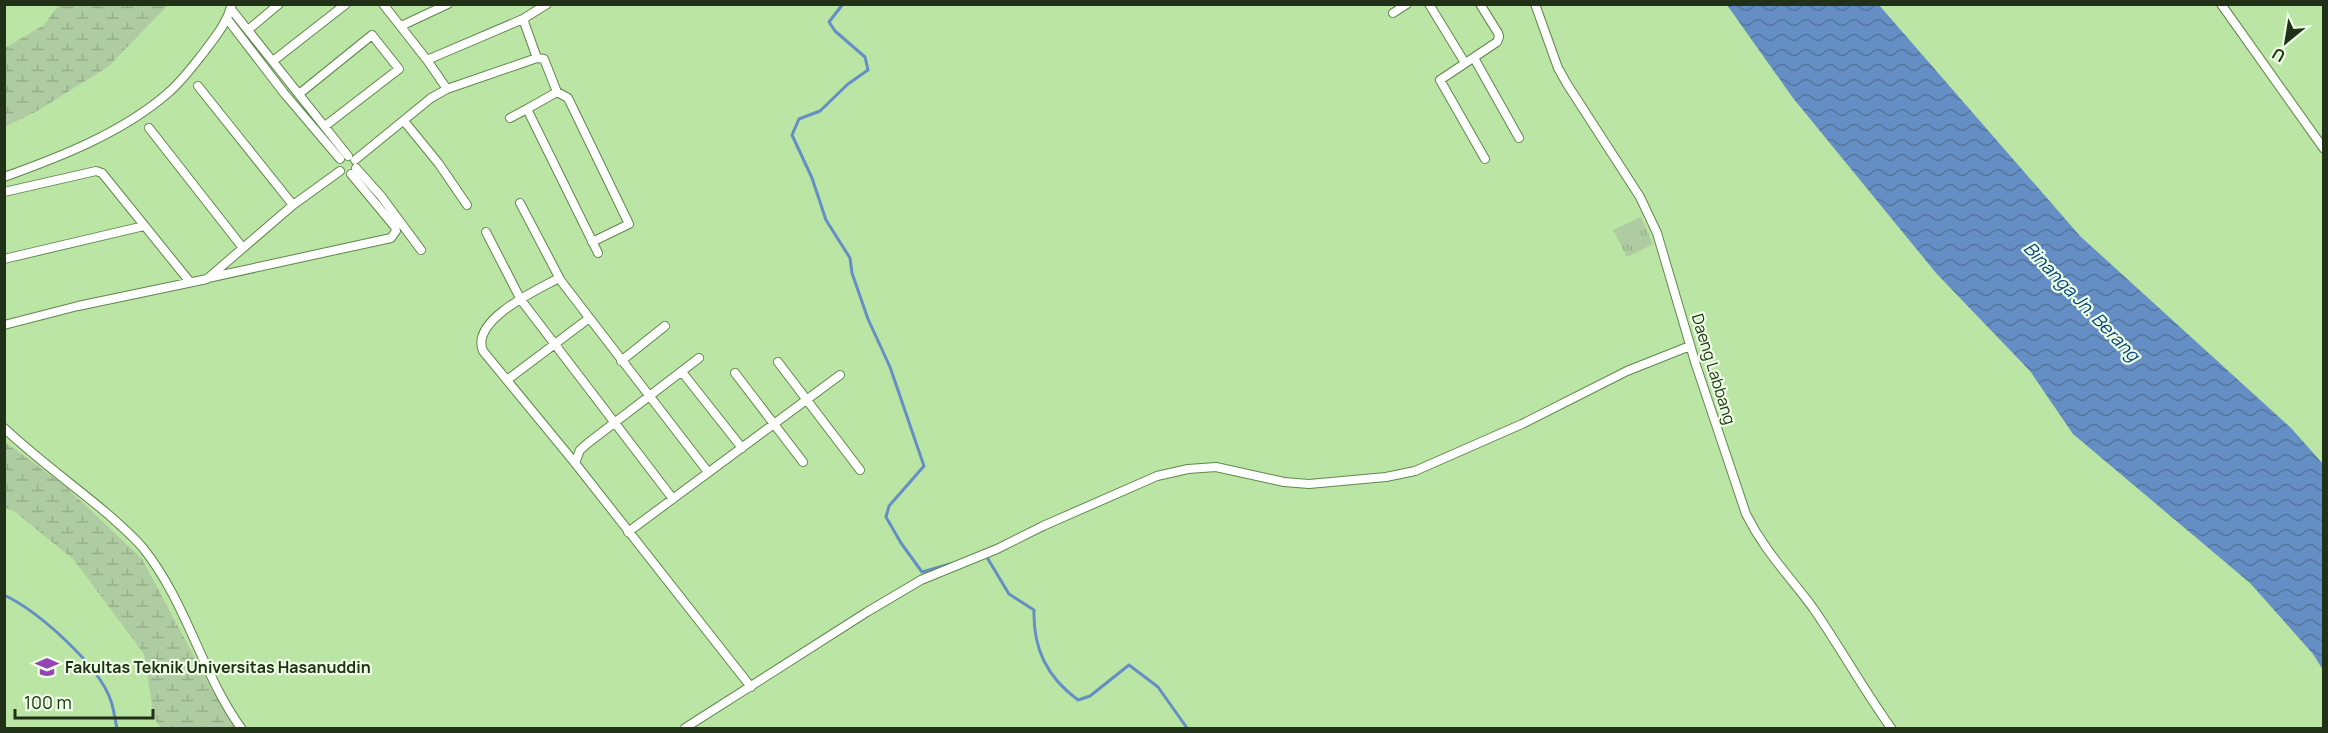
<svg xmlns="http://www.w3.org/2000/svg" width="2328" height="733" font-family="Manrope,sans-serif">
  <style>
    .grass { fill: url(#grass-tufts) }
    .wetland { fill: url(#wetland-marsh) }
    .water { fill: url(#water-waves) }
    .lines { fill: none; stroke-linecap: round; stroke-linejoin: round }
    .stream { stroke: #658fc4; stroke-width: 3 }
    .street-casing { stroke: #60874b; stroke-width: 10 }
    .street { stroke: #fff; stroke-width: 8 }
    .labels { text-anchor: middle; dominant-baseline: central; stroke-width: 4.5; stroke-linejoin: round; paint-order: stroke }
    .street-label { font-size: 16px; fill: #203117; stroke: #ecfee4 }
    .poi-label { font-size: 16px; font-weight: bold; fill: #203117; stroke: #ecfee4; text-anchor: start }
    .water-label { font-size: 18px; font-style: italic; fill: #044283; stroke: #ecfee4 }
  </style>
  <defs>
    <pattern id="grass-tufts" width="24" height="20" patternUnits="userSpaceOnUse" patternTransform="scale(1.5)"><rect width="24" height="20" fill="#afcba1"/><path d="M3 7l-1-3M5 7V3M7 7l1-3M15 17l-1-3M17 17v-4M19 17l1-3" fill="none" stroke="#96af8a"/></pattern>
    <pattern id="wetland-marsh" width="20" height="14" patternUnits="userSpaceOnUse" patternTransform="scale(1.5)"><rect width="20" height="14" fill="#afcba1"/><path d="M1 5h8M5 5V1M11 12h8M15 12V8" fill="none" stroke="#96af8a"/></pattern>
    <pattern id="water-waves" width="16" height="10" patternUnits="userSpaceOnUse" patternTransform="scale(1.5)"><rect width="16" height="10" fill="#658fc4"/><path d="M0 5q4-4 8 0t8 0" fill="none" stroke="#53759e"/></pattern>
  </defs>
  <rect width="100%" height="100%" fill="#bbe5a4"/>
  <path class="grass" d="M1641,217l12,27 -26,13 -14,-27z"/>
  <path class="wetland" d="M59,5h109l-59,61 -70,44 -34,17v-79l39,-23z
    M5,442l59,43 78,74 70,131 26,38h-77l-7,-10 -10,-64 -70,-94 -60,-49 -9,-3z"/>
  <path class="water" d="M1727,5h152l201,231 212,193 31,35v206l-10,-16 -63,-71 -177,-149 -43,-63 -94,-98 -143,-175z"/>
  <g class="lines">
    <path class="stream" d="M843,4l-14,18 6,9 30,26 3,13 -20,14 -28,27 -21,8 -7,16 20,43 14,42 24,38 2,15 16,46 22,48 34,99 -35,40 -3,11 15,26 21,29 28,-8
      M985,554l24,40 25,16c-1,39 13,67 44,90l12,-4 39,-31 29,22 29,41
      M4,595c34,16 95,70 107,106 3,9 4,19 6,27"/>
    <g class="street-casing">
      <path id="street" d="M383,4l44,56 20,29
        M1429,4l36,59
        M1480,4l18,29 1,4 -2,5 -57,38 45,79
        M1535,4l23,64 9,16 73,113 17,36 39,132 50,149c19,38 42,60 67,94 27,39 50,81 78,120
        M2221,4l103,145
        M231,9l117,147
        M1393,13l14,-9
        M228,20l56,73 56,66
        M401,26l47,-22
        M248,30l31,-26
        M537,58l7,1 13,33 -30,17 71,144
        M1474,58l45,80
        M427,60l96,-41 24,-15
        M273,61l73,-57
        M198,86l95,119
        M557,92l11,6 61,126 -37,18
        M299,94l73,-59 27,34 -74,57
        M510,118l17,-9
        M404,121l35,43 28,41
        M149,128l94,120
        M355,160l76,-62 16,-9 90,-31 -14,-39
        M356,168l25,28 40,54
        M4,177c56,-20 118,-44 164,-84 14,-12 25,-27 36,-41 12,-16 23,-29 28,-48
        M4,192l92,-21 6,2 88,109
        M520,203l41,78 147,191
        M486,232l35,68 152,199
        M4,259l140,-33
        M208,278l183,-40 5,-7 -1,-4 -44,-53
        M559,278c-22,12 -89,42 -76,73l92,112 176,224
        M4,325l74,-19 129,-27 86,-74 47,-34
        M621,361l44,-35
        M778,362l82,108
        M682,372l60,76
        M735,373l68,89
        M507,380l81,-61
        M4,428c34,32 71,58 106,88 11,10 23,20 33,32 44,55 58,124 98,180
        M575,463l5,-13 8,-7 111,-85
        M628,532l212,-157
        M685,728l182,-116 54,-32 76,-31 46,-23 114,-50 31,-7 28,-2 68,15 25,2 77,-7 29,-6 107,-47 105,-53 63,-25"/>
    </g>
    <use href="#street" class="street"/>
  </g>
  <defs>
    <g id="university-bare" transform="scale(1.8)"><path d="M0-5L7-2L0 1L-7-2ZM-4 1L0 2.5L4 1V4Q0 6-4 4Z" fill="#9444b4" stroke="#ecfee4" stroke-width="2.5" paint-order="stroke"/></g>
  </defs>
  <g fill-rule="evenodd">
    <use href="#university-bare" x="47" y="667"/>
  </g>
  <g class="labels">
    <g class="street-label">
      <text transform="translate(1714 369) rotate(73)">Daeng Labbang</text>
    </g>
    <g class="poi-label">
      <text x="65" y="667">Fakultas Teknik Universitas Hasanuddin</text>
    </g>
    <g class="water-label">
      <text transform="translate(2082 301) rotate(46)">Binanga Jn. Berang</text>
    </g>
  </g>
  <rect width="2328" height="733" fill="none" stroke="#203117" stroke-width="12"/>
  <g transform="translate(2286 42) rotate(210)" stroke="#ecfee4" stroke-width="4.5" paint-order="stroke">
  <path d="M0-4.5L10 22L0 15L-10 22Z" fill="#203117"/>
  <text y="-9" font-size="16" font-weight="bold" text-anchor="middle" fill="#203117">U</text>
  </g>
  <path d="M15 709v9h138v-9" fill="none" stroke="#203117" stroke-width="3"/>
  <text x="24" y="709" font-size="18" fill="#203117" stroke="#ecfee4" stroke-width="4.5" paint-order="stroke">100 m</text>
</svg>
